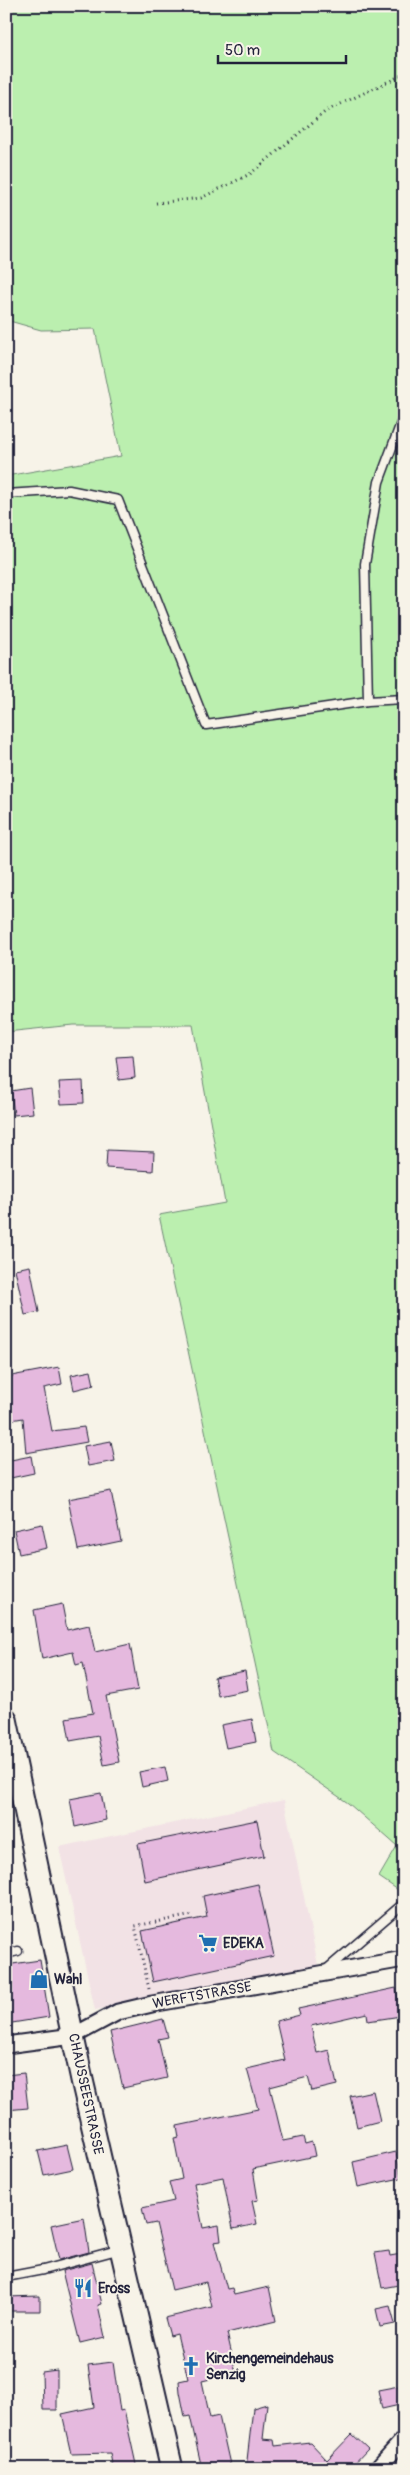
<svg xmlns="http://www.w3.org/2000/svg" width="410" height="2475" font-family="Pangolin,sans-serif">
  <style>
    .built { fill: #f2e2e5 }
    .green { fill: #bbefaf; stroke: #6e8875 }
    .building { fill: #e5b9de; stroke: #22223b }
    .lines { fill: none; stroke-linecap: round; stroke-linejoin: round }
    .service-casing { stroke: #22223b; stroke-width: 11 }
    .minor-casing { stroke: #22223b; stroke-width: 19 }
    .secondary-casing { stroke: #22223b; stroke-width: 25 }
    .path { stroke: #22223b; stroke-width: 3; stroke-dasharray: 1 4; stroke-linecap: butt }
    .service { stroke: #f7f3e8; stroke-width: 8 }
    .minor { stroke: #f7f3e8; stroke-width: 15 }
    .secondary { stroke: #f7f3e8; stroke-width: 21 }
    .labels { text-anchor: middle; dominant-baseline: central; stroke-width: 4; stroke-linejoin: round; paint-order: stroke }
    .poi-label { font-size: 14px; font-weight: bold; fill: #22223b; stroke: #f7f3e8; text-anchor: start }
    .street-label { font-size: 14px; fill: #22223b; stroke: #f7f3e8 }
  </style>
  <rect width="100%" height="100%" fill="#f7f3e8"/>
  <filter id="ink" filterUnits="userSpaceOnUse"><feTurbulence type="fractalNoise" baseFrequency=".02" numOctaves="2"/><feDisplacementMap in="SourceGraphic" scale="10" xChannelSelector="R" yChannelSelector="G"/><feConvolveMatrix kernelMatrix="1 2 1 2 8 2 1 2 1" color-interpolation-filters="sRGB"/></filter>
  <g filter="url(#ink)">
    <path class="built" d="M284,1800l34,165 -223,45 -36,-163z"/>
    <path class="green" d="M6,6h398v1888l-25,-17 18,-31 -49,-43 -74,-51 -115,-537 66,-12 -32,-178h-120l-67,7v-556l115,-20 -26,-127 -54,1 -35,-10z"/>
    <path class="building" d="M133,1056l2,22 -16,2 -3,-23z
      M83,1081l1,22 -23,1 -2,-22z
      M30,1088l3,25 -19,2 -3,-24z
      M107,1150l47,2 -1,19 -47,-3z
      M30,1266l9,46 -14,3 -10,-46z
      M59,1367l3,17 -18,4 8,43 32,-4 3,15 -61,11 -3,-35 -17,3v-44z
      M91,1371l3,14 -20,5 -3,-15z
      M111,1441l4,20 -27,5 -4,-20z
      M31,1456l3,17 -28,6v-18z
      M111,1491l10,50 -43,9 -10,-51z
      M42,1524l5,24 -28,6 -5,-24z
      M62,1604l5,26 22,-5 6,27 35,-8 8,46 -32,6 13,66 -15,3 -6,-29 -28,5 -4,-23 27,-5 -10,-50 -7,2 -3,-13 -31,7 -8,-49z
      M245,1671l3,19 -30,6 -4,-19z
      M252,1719l4,23 -30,6 -5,-23z
      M165,1767l3,14 -26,6 -3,-15z
      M101,1793l5,27 -31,7 -5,-28z
      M257,1820l7,36 -119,25 -7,-37z
      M258,1884l16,72 -121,26 -11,-51 65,-14 -4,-21z
      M40,1960l9,57 -43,7v-59z
      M396,1988l5,28 -33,5 -1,-8 -56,13 6,27 12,-3 8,35 -25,6 -4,-14 -38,10 13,54 20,-4 2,7 7,-2 3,14 -62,13 5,31 -6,1 5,23 -24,5 -10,-52 -29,6 9,45 16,-3 2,16 -7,1 13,47 5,-1 2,7 35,-8 7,34 -49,12 9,40 -34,8 8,37 9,-2 12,53h-29l-12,-53 -5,1 -5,-25 -1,-11 9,-2 -11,-45 -7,2 -5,-18 47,-11 -6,-25 -34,8 -16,-67 -10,2 -4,-17 32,-7 -5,-19 13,-3 -8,-41 5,-1 -2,-11 81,-17 -11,-40 38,-9 -9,-39 24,-6 -2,-6z
      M163,2019l5,18 -10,2 9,39 -44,10 -13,-56z
      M24,2073l4,35 -22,2v-35z
      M373,2091l7,30 -23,6 -7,-31z
      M67,2145l6,24 -29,6 -6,-24z
      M396,2152l5,26 -43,9 -5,-25z
      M84,2218l5,34 -30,8 -8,-35z
      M389,2251l1,5 11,-2 3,30 -22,4 -7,-35z
      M92,2263l10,41 -4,1 7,32 -25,6 -18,-72z
      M40,2296v15h-33v-14z
      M390,2306l5,18 -15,3 -4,-18z
      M113,2362l7,49 4,-1 13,59h-24l-3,-16 -39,1 -9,-40 32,-7 -6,-42z
      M57,2370v40h-14l-1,-38z
      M404,2385v19l-22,5 -4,-19z
      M267,2404l-4,35 11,1 1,6 35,-4 17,18 25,-26 16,15 -19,20h-103l7,-61z"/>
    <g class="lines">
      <g class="service-casing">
        <path id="service" d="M6,494l63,-4 49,10 88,225 162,-24 36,-2
          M368,701l-3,-137 14,-82 25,-67
          M6,1954l12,-3
          M326,1970l78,-67
          M6,2277l37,-7 78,-21"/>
      </g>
      <g class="minor-casing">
        <path id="minor" d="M6,2045l67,-9 45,-24 34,-8 252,-45
          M377,2469l27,-30"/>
      </g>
      <g class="secondary-casing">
        <path id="secondary" d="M6,1719l76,361 90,389"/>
      </g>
      <path class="path" d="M156,203l45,-5 49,-24 76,-63 78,-37
        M149,1989l-14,-63 58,-11"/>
      <use href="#service" class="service"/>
      <use href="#minor" class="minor"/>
      <use href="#secondary" class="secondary"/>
    </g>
  </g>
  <defs>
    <g id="supermarket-bare" transform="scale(1.5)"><path d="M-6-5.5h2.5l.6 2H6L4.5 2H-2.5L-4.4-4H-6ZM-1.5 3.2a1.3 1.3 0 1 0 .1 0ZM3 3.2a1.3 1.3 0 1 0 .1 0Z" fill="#1f6fb2" stroke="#f7f3e8" stroke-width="2.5" paint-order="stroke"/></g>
    <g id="shop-bare" transform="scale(1.5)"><path d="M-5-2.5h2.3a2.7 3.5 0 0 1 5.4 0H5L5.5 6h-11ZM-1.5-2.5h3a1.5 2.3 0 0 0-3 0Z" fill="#1f6fb2" stroke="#f7f3e8" stroke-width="2.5" paint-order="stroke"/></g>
    <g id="restaurant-bare" transform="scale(1.5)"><path d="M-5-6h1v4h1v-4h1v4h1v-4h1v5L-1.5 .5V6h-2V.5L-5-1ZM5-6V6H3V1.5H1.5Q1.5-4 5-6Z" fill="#1f6fb2" stroke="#f7f3e8" stroke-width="2.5" paint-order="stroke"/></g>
    <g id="church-bare" transform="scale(1.5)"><path d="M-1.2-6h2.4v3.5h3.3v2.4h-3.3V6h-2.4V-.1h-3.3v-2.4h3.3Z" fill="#1f6fb2" stroke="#f7f3e8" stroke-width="2.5" paint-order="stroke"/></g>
  </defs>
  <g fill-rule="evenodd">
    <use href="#supermarket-bare" x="208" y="1943"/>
    <use href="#shop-bare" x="39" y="1979"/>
    <use href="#restaurant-bare" x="83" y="2288"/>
    <use href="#church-bare" x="191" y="2366"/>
  </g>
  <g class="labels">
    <g class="poi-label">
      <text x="223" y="1943">EDEKA</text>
      <text x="54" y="1979">Wahl</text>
      <text x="98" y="2288">Eross</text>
      <text x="206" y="2358">Kirchengemeindehaus<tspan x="206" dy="16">Senzig</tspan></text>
    </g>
    <g class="street-label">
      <text transform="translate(202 1995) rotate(-10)">WERFTSTRASSE</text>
      <text transform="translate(86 2094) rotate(78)">CHAUSSEESTRASSE</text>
    </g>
  </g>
  <rect width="410" height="2475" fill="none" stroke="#f7f3e8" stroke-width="25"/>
  <rect x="12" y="12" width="385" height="2450" fill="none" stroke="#22223b" stroke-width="2" filter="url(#ink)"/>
  <path d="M218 55v8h128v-8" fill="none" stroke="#22223b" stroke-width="2.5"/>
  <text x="225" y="55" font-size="15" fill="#22223b" stroke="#f7f3e8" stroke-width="4" paint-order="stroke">50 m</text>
</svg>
